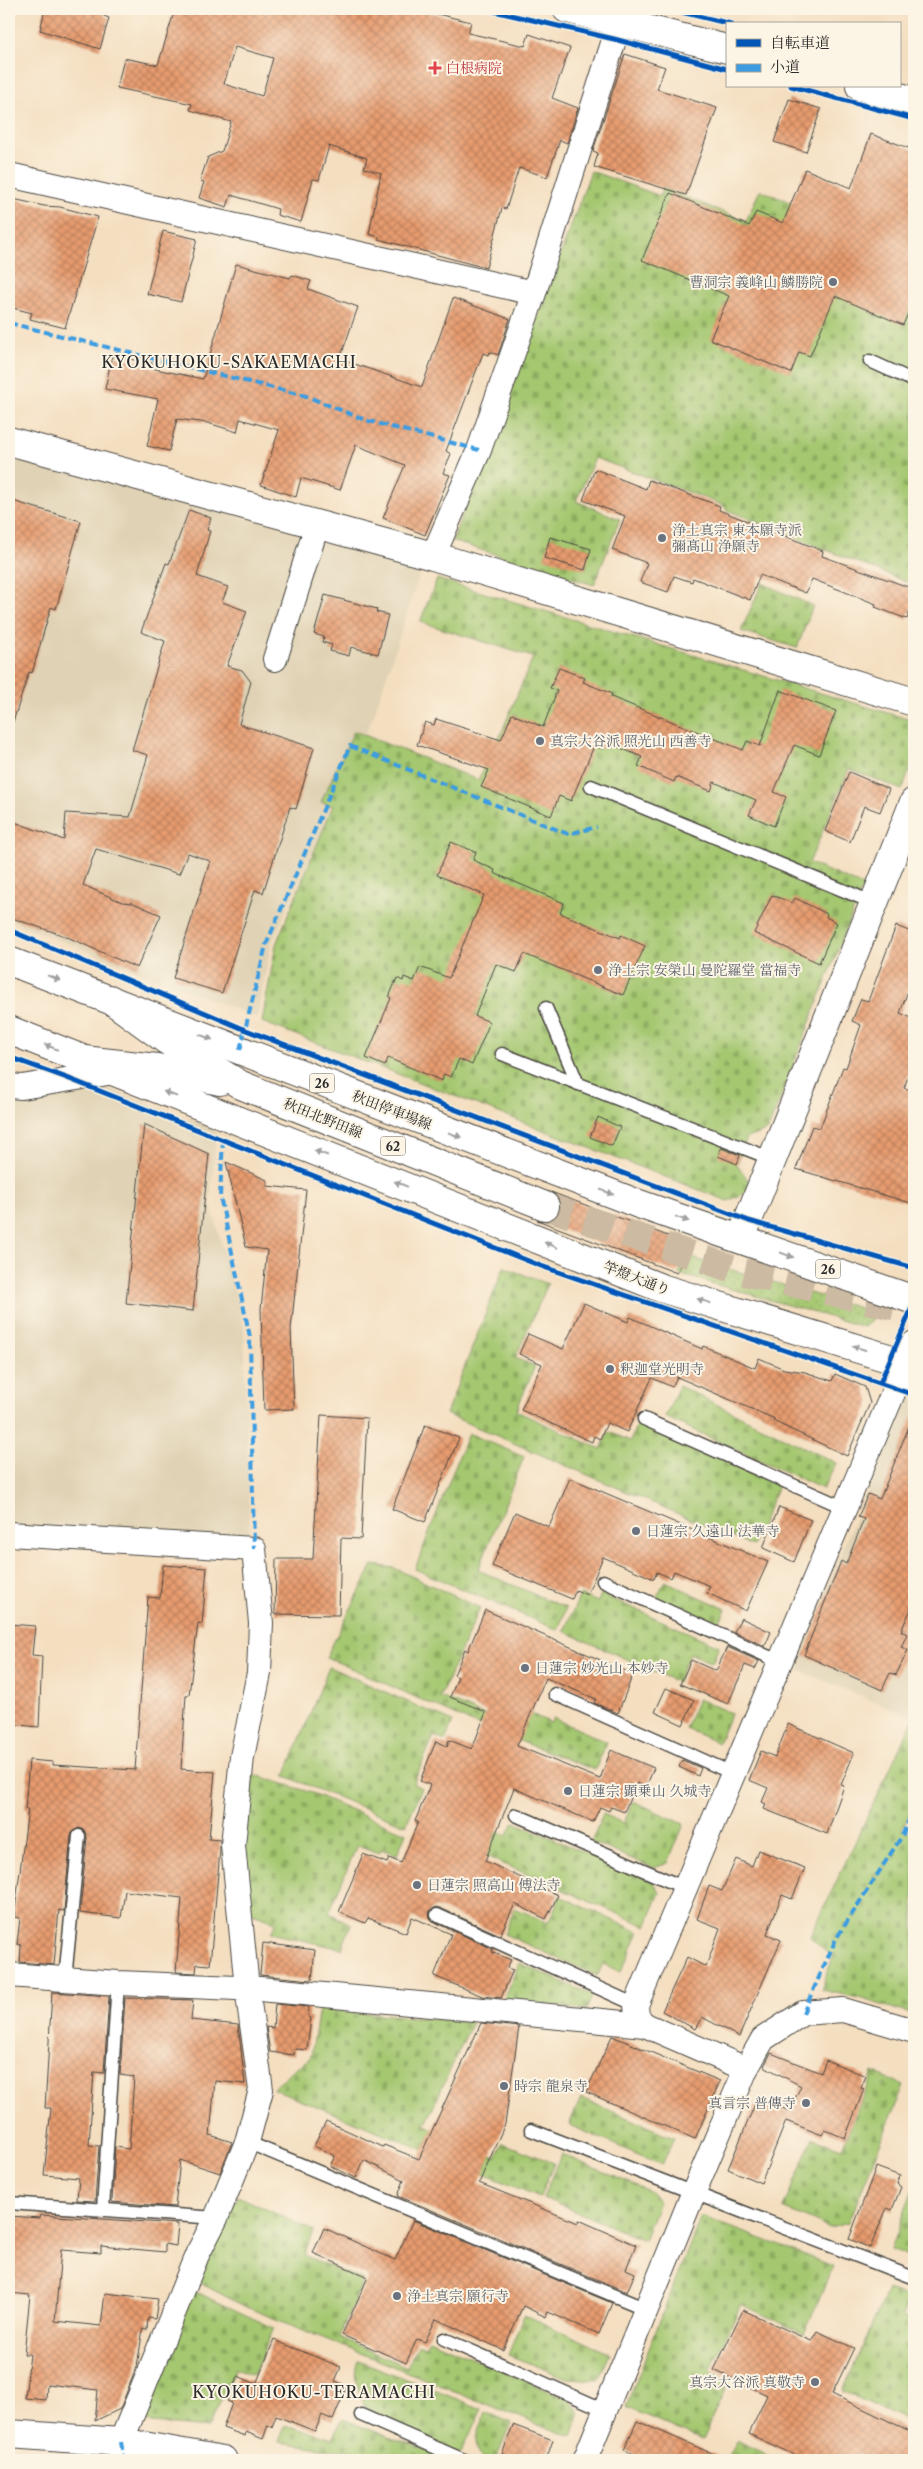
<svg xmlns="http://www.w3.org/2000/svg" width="923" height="2469" font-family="'Libre Caslon Text','Noto Serif JP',serif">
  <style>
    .built { fill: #e0d2b4 }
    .grass { fill: url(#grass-dots); stroke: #68794e }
    .cemetery { fill: url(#cemetery-stones); stroke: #68794e }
    .building { fill: url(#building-cross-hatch); fill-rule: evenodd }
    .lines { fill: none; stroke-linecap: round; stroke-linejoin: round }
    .highway-tunnel { stroke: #ccbaa2; stroke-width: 28; stroke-dasharray: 28 14; stroke-linecap: butt }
    .lane-casing { stroke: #494641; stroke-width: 15 }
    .street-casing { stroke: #494641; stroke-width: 26 }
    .secondary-casing { stroke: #494641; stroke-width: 30 }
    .primary-casing { stroke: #494641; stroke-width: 30 }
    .highway-casing { stroke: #494641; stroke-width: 30 }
    .lane { stroke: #fff; stroke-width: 12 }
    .street { stroke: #fff; stroke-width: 24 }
    .secondary { stroke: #fff; stroke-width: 28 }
    .primary { stroke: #fff; stroke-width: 28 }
    .highway { stroke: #fff; stroke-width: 28 }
    .quiet { stroke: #3d9ce1; stroke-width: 4; stroke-dasharray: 8 4; stroke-linecap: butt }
    .cycleway-casing { stroke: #fcf5e5; stroke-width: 8 }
    .cycleway { stroke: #0057b8; stroke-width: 5 }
    .oneway { fill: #a0a0a0 }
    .health-dot { fill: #e0444e; stroke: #fcf5e5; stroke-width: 2 }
    .worship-dot { fill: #6b7280; stroke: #fcf5e5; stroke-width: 2 }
    .labels { text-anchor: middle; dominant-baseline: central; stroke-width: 4; stroke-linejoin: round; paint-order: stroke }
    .shield { fill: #fcf5e5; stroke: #6a6863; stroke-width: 1 }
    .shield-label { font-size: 12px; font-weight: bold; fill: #2b2b2b }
    .health-label { font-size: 14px; fill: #be3a42; stroke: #fcf5e5; text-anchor: start }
    .worship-label { font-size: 14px; fill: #5b616d; stroke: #fcf5e5; text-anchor: start }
    .street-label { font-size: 14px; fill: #2b2b2b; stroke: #fcf5e5 }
    .quarter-label { font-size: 16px; letter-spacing: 1px; fill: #2b2b2b; stroke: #fcf5e5 }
  </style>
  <defs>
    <pattern id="grass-dots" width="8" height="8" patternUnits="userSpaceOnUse" patternTransform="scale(1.25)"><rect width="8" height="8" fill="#a4c770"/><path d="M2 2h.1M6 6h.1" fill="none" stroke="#8dab61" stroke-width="1.8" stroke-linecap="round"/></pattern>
    <pattern id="cemetery-stones" width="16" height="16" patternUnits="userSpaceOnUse" patternTransform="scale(1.25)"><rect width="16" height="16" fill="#a4c770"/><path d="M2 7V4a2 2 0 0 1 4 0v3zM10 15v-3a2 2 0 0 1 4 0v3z" fill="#8dab61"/></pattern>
    <pattern id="building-cross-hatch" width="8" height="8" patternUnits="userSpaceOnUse" patternTransform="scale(1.25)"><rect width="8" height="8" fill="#e79b6e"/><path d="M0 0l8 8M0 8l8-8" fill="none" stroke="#bb7f5b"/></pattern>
  </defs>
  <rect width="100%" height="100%" fill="#fcf5e5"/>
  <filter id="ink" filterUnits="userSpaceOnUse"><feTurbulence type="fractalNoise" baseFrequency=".02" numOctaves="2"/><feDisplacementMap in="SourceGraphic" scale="10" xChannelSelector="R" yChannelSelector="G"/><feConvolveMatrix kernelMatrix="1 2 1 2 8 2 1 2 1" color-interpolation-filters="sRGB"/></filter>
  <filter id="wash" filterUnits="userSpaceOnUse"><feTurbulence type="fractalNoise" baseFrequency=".0096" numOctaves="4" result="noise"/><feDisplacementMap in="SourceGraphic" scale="20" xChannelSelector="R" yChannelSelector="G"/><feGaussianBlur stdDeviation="1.12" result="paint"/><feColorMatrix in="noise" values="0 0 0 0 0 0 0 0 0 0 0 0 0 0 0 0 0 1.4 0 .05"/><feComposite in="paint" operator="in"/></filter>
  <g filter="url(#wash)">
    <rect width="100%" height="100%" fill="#f4dec0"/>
    <path class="built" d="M9,450l415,111 -50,153 -103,231 -14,73 -248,-98z
      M88,1081l129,48 -7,72 34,126 6,217 -241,-18v-436z
      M907,1396l7,3v312l-2,6 -119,-49z"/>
    <path class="grass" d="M686,1256l177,53 9,6 -1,6 -7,6 -185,-53z"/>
    <path class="cemetery" d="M591,171l69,25 2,-8 84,33 14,-31 154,61v334l-187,-75 -4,-5 -128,-47 -19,43 44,18 -26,66 -142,-44 65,-168z
      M437,579l471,140c15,20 2,50 -6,71l-53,-21 -40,94 54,23 -95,244 -21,8 -10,26 13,19 -3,9 -19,9 -466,-179 14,-78 57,-138 -12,-4 33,-71 124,49 22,-44 33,-79 -113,-35z
      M762,583l51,23 -16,42 -56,-17z
      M504,1267l44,17 -33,74 20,8 -19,45 85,38 8,-17 21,9 8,-19 140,63 -25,61 -307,-132z
      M679,1386l157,77 -13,26 -158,-72z
      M468,1433l56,24 -46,113 88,38 -8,22 -143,-61z
      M373,1565l21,3 86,40 -40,89 69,29 9,-18 33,15 2,-5 54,24 -12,28 -122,-47 -147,-66z
      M665,1581l61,28 -9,18 -61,-29z
      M601,1594l118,52 -7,17 -22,-10 -13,29 -113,-51 16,-36 18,7z
      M329,1667l124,55 -8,19 -11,-5 -21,48 9,4 -16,37 -121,-49z
      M698,1699l33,14 -13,30 -33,-15z
      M914,1718v85l-12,27 12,5v180l-55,-17 -38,-8 12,-33 -23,-20z
      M253,1774l59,19 94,40 -9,22 -16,-6 -1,4 -23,-8 -28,68 22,11 -9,25 -71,-16 5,-11 -27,-9 -5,-70z
      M633,1801l51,23 -16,39 -14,5 -63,-26 12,-28 21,9z
      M514,1822l140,60 6,11 -14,33 -165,-72 11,-25 15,7z
      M560,1896l79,36 -18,40 -18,-8 -6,12 -93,-42 11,-26 33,15z
      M519,1963l74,32 -7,15 -83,-9z
      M319,2009l153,13 -47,103 71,32 7,-14 51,20 -14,34 -266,-108 4,-6 33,-26z
      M873,2072l31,13 -56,138 -18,5 -47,-20 30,-70 29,10z
      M581,2098l93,40 -12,27 -93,-40z
      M561,2154l90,38 8,10 -15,38 -101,-42z
      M914,2186v73l-23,-9z
      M238,2196l75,35 -9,24 59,26 -24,56 68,30 11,-23 7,3 4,-8 141,61 10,13 -8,23 -11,-2 -315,-127 -50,-26z
      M701,2216l132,50 -29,68 -63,-30 -31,67 19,11 -27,58 -76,-33z
      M192,2290l82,38 -21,47 -18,-7 -27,60 -68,-6z
      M887,2290l23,8 -7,18 11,4v104l-71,-33z
      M524,2315l86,38 -12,27 -31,-2 -59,-23z
      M358,2360l124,49 -20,42 -4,2 -92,-45c-7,-16 -15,-30 -8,-48z
      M486,2412l25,11 -15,37 -14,-2c-12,-18 -3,-28 4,-46z
      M342,2419l108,41h-43l-128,-18 6,-17 48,14z
      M738,2440l34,18 -1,2h-44z"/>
    <g id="blocks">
      <path class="building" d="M45,9h61l-2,7 5,2 -9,31 -60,-19z
        M175,9h241l55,13 -3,11 57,13 4,-12 41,14 -18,50 26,10 -11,35 -7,-3 -13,37 -28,-9 -13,41 -4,-1 -16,60 -108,-29 1,-2 -10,-3 12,-61 -17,-5 3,-10 -38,-12 -10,34 -6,-1 -12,43 -24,-7 1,-6 -47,-14 -4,12 -28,-9 5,-16 -4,-1 8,-24 14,-6 9,-29 -41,-12 2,-6 -75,-16 7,-30 34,7zM235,47l38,11 -11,38 -38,-12z
        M625,54l40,13 -8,22 60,19 -31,87 -92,-28 4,-14 -5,-2z
        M789,99l32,10 -15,43 -32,-10z
        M871,134l43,16v149l-11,26 -68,-29 -25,60 -11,-4 -8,21 -81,-34 19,-43 -87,-36 28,-67 79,33 7,-14 27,11 22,-54 46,19z
        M9,198l35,8 16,1 38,10 -33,111 -35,-9 2,-6 -23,-6z
        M163,231l34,8 -16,63 -34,-8z
        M236,264l54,14 2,-3 19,6 -3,8 50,18 -18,52 82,28 31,-89 57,21 -12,36 -8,-3 -1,3 -6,-2 -37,98 5,3 -8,19 7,2 -25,60 -42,-17 22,-53 -49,-20 -16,45 -39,-12 -5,19 -35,-12 18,-55 -39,-11 -3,13 -29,-9 -31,-4 -8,32 -22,-5 11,-47 -53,-10 7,-33 40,7 -1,5 52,11z
        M595,469l51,20 3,-9 71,26 -1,4 104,41 -1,5 92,33v12l-7,18 -32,-12 1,-3 -64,-25 -6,14 -46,-18 -10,25 -57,-22 -1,4 -18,-6 -6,16 -28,-10 7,-19 -35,-13 13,-34 -42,-16z
        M9,500l72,21 -25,88 -5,-2 -19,66 -3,-1 -16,50 -4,-1z
        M189,510l22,8 -4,12 3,1 -13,45 31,11 -6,15 25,9 -20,55 15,4 9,12 -12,42 75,24 -18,61 -6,-2 -27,86 -8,-3 -33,103 -49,-15 37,-117 -22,-8 -9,21 -83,-25 -13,36 39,17 11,1 28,12 -24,53 -72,-32 -56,-19v-97l55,20 2,-27 64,4 18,-62 -16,-5 33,-109 -24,-9 25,-69 3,1z
        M550,537l41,12 -6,21 -41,-12z
        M325,595l52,14 -1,3 12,3 -10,39 -27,-7 -2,9 -19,-5 2,-6 -10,-3 2,-5 -10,-3z
        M559,668l26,10 -2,4 29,12 -1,3 132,53 4,-9 13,5 20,-56 56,21 -17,44 -25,-10 -20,47 12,5 -12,29 -25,-11 7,-15 -42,-18 -3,9 -35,-14 -2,5 -36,-16 4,-9 -36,-15 -3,7 -9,-3 -23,55 -12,-5 -8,20 -70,-29 8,-17 -72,-25 8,-23 9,3 2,-6 65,21 11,-26 31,13 14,-36 -7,-3z
        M849,772l40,17 -9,23 -16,-6 -14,36 -25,-11z
        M451,842l25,10 -3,8 22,10 -1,3 70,30 -4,10 60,25 1,-3 24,11 -22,49 -99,-41 -8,18 -20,-8 -21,52 15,6 -18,43 -13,-6 -8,18 -7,-3 -2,7 -54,-23 -3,8 -19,-8 25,-60 -2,-1 8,-19 6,3 1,-4 10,4 6,-14 29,11 35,-83 -47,-20z
        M772,895l20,8 3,-5 32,16 -1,3 11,6 -18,40 -65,-30z
        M896,926l18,7v41l-14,39 14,6v40l-10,29 10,3v113l-118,-35 16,-43 8,2 23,-61 3,1 15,-43 -9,-4 9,-22 7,2z
        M598,1117l22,10 -8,19 -22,-9z
        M144,1124l65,30 -16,157 -67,-8z
        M721,1148l19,7 -3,9 -19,-8z
        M226,1162l41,18v6l39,4 -15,139 3,80 -30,1 -3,-101 6,-59 -21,-3z
        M551,1192l138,52 -12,29 -140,-53 11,1 7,-3 4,-6 1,-9 -2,-6z
        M584,1303l44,19 2,-5 72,32 1,-3 52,22 4,-10 25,11 21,3 27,9 3,-7 30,13 5,16 -23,53 -74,-35 2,-2 -98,-42 -5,10 -20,-9 -25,54 -20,-9 -7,16 -6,-3 -2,6 -71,-32 21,-46 -23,-10 9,-20 35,15z
        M321,1415l46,3 -6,121 -20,-1 -2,77 -64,-1 1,-55h37z
        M913,1416l1,186 -13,29 6,3 -6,13 7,3 -12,25 -6,-2 -8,17 -78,-35 37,-94 5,3 18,-45 -6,-2 10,-23 12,5z
        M425,1425l34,13 -34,84 -33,-13z
        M570,1478l198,84 -22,49 -39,-18 3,-7 -36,-15 -3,7 -14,-6 -3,7 -51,-22 -16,38 -11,-5 -4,9 -80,-33 23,-54 34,15z
        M779,1507l32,13 -17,42 -31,-14z
        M163,1565l44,3 -5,56 -4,-1 -9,72h-3l-5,74 34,3 -6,67 11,1v10l-10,115 -13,-1 -1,9 -20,-1 6,-74 -57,-7 -4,27 -41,-5 7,-76 -3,-7 -5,-2 -6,3 -2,4 -7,76 -5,-1 -5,55 -34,-3 1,-17 -4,-1 3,-26 -6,-1 14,-108h-3l4,-49 24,2v3l82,5 13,-173 12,1z
        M485,1610l148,64 -15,39 -24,-10 2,-4 -50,-21 -29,68 83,33 11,-29 43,18 -8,19 -9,-4 -13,29 -13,-5 -2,4 -9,-4 -7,15 -79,-34 -29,73 73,34 -12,24 -31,-15 -15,31 -60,-27 -4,-1 -6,4 -1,5 5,6 59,27 -1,3 19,8 -4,8 6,2 -12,28 -19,-2 -48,-20 17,-42 -39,-17 -6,16 -38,-15 -3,5 -26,-11 24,-58 24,9 2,-5 12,5 17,-41 -3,-1 15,-36 -10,-4 16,-40 11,5 2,-6 23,9 14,-37 -36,-15 8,-20 -4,-2 11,-26 3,2z
        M741,1618l30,14 -6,14 -31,-14z
        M9,1624l26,2 -3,29 10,1 -3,71 -30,-3z
        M727,1647l32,14 -4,8 -10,-4 -17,39 -48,-20 11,-24 25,11z
        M666,1688l28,12 -11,25 -28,-13z
        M788,1724l66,29 -13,32 3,1 -17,48 -63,-25 2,-5 -4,-2 6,-14 -19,-8 12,-29 14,6z
        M682,1760l19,8 -3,8 -19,-9z
        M758,1850l47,18 -13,31 -10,-4 -15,39 14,6 -42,97 -37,-20 -7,12 -33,-18 25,-54 19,10 14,-39 -23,-9 12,-33 13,5 14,-32 16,7z
        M263,1943l52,7 -3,30 -52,-5z
        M52,1992l57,4 -5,77 -10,-1 -5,73 10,1 -4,55 -18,-1 2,-22 -35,-3 7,-67h-6z
        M125,1998l68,2 -2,20 47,5 7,59 -30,-3 -5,54 22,7 -12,31 -40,-13 -5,47 -63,-5 3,-55 14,2 5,-72 -14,-2z
        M275,2004l34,3 -1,10 3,1 -4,32 -12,-1 -1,6 -24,-3 -4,-25 7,1z
        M481,2023l38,4 -14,97 -26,59 99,40 1,-3 57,25 -10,24 9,4 -8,19 -229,-96 6,-16 -40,-20 -8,18 -26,-12 5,-10 -21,-10 12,-25 57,26 1,-2 35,14z
        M612,2036l108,45 -25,58 -109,-47z
        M771,2053l50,20 5,-13 40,16 -5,12 3,1 -19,49 -20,-8 -3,5 -36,-14 -25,62 -33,-14 30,-72 31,14 12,-25 -37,-20z
        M876,2167l24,9 -3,8 4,3 -9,23 -5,-2 -17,40 -21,-9z
        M41,2215l137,9 -2,22 -11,-2v8l-64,-6v7l-40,-3 -6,71 46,5 4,-33 53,6 -3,20 -7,-1 -1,12 -4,-1 -6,37 -17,43 -25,12 3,-31 -51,-6 -1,16 -21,-2 5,-44h-6l6,-59 -21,-2v-77l31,2z
        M413,2220l199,83 -13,31 -51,-22 -2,5 -23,-11 -20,44 -67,-31 -11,23 -8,-3 -11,24 -64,-28 26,-58 -55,-24 11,-25 71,32z
        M743,2310l68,31 6,-10 37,17 -22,46 82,39v27h-109l-56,-26 18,-39 -53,-25z
        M274,2340l67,27 -6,14 12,5 -14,34 -11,-5 -7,16 -39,-15 -4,11 -4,-2 -5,14 -17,-7 -1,4 -22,-8 9,-25 -5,-2 11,-25 18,8z
        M637,2421l90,39h-79l-24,-10z
        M513,2425l40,15 -7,20h-46z"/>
    </g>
  </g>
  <g filter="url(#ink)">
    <use href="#blocks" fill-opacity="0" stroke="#494641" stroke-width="1"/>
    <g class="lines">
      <path class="highway-tunnel" d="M545,1206l194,65 172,39"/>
      <g class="lane-casing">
        <path id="lane" d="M870,361l44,20
          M591,786l283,117
          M546,1008l32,76
          M502,1054l270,105
          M644,1419l201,89
          M603,1581l177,81
          M555,1694l179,80
          M516,1815l169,73
          M437,1915l199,90
          M65,1979l14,-143
          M531,2130l383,148
          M247,2142l399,167
          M9,2203l207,15
          M103,2209l15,-226
          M444,2339l161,71
          M361,2415l103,45"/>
      </g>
      <g class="street-casing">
        <path id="street" d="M9,175l525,118 86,-272
          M433,556l46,-106 55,-157
          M275,659l42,-134
          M9,1086l13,1 92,-15
          M9,1534l245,15 7,74 -2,50 -17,84 -9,88 14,143 14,102 -14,52 -31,76 -19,37 -76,187
          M9,1975l109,8 142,6 385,36
          M746,2069l-101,-44 -8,-8 -1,-12 278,-662
          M585,2460l108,-266 53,-125 17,-30 40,-26 40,-3 71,21"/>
      </g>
      <g class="secondary-casing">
        <path id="secondary" d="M567,9l160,40
          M860,86l54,15
          M9,441l424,115 481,146
          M741,1238l173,-436
          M9,2434l112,8 102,18"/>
      </g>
      <g class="primary-casing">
        <path id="primary" d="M9,961l627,242 278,97
          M9,1030l652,258 253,78"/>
      </g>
      <g class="highway-casing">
        <path id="highway" d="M110,999l56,41 75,45 304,121
          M83,1060l74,8 63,13"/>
      </g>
      <use href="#lane" class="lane"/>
      <use href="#street" class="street"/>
      <use href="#secondary" class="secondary"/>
      <use href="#primary" class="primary"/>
      <use href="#highway" class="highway"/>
      <path class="quiet" d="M9,323l297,73 59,24 114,30
        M240,1050l26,-105 84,-199 218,88 29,-7
        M223,1140l-3,56 30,141 4,212
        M803,2013l33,-74 66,-103 12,-27
        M121,2442l2,12 -2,6"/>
      <g class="cycleway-casing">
        <path id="cycleway" d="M485,9l129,30 113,30
          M669,9l62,15
          M791,86l123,33
          M9,930l237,100 503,191 165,47
          M9,1057l58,21 474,188 373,129
          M880,1383l34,-80"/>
      </g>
      <use href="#cycleway" class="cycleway"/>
    </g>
    <defs><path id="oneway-solid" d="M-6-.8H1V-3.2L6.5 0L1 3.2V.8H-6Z" transform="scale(1.25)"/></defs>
    <g class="oneway">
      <use href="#oneway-solid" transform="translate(54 978) rotate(21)"/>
      <use href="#oneway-solid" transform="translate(206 1037) rotate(21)"/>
      <use href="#oneway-solid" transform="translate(51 1047) rotate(-158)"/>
      <use href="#oneway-solid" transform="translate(170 1094) rotate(-159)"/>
      <use href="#oneway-solid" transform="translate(455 1135) rotate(21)"/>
      <use href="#oneway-solid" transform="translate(321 1153) rotate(-159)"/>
      <use href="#oneway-solid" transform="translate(401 1184) rotate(-158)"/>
      <use href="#oneway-solid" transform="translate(607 1192) rotate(21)"/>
      <use href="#oneway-solid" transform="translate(682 1219) rotate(19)"/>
      <use href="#oneway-solid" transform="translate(551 1245) rotate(-158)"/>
      <use href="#oneway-solid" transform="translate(787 1255) rotate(20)"/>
      <use href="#oneway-solid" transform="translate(704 1301) rotate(-163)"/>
      <use href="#oneway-solid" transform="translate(859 1348) rotate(-163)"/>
    </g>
  </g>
  <path class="health-dot" d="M432.5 60.5h5v5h5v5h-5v5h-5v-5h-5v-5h5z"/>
  <g class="worship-dot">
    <circle cx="833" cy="282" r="5"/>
    <circle cx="662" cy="538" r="5"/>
    <circle cx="540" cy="741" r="5"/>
    <circle cx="598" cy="970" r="5"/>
    <circle cx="610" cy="1369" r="5"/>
    <circle cx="636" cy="1531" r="5"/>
    <circle cx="525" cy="1668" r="5"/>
    <circle cx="568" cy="1791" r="5"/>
    <circle cx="417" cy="1885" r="5"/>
    <circle cx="504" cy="2086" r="5"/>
    <circle cx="806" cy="2103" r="5"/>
    <circle cx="397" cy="2296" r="5"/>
    <circle cx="815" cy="2382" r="5"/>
  </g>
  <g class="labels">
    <g class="shield">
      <rect x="309.5" y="1073.5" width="25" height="19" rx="4"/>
      <rect x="380.5" y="1136.5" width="25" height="19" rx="4"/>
      <rect x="815.5" y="1259.5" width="25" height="19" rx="4"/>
    </g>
    <g class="shield-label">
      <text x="322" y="1083">26</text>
      <text x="393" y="1146">62</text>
      <text x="828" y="1269">26</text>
    </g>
    <g class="health-label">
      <text x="446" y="68">白根病院</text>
    </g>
    <g class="worship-label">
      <text x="823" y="282" text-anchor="end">曹洞宗 義峰山 鱗勝院</text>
      <text x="672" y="530">浄土真宗 東本願寺派<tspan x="672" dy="16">彌髙山 浄願寺</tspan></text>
      <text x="550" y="741">真宗大谷派 照光山 西善寺</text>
      <text x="608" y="970">浄土宗 安榮山 曼陀羅堂 當福寺</text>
      <text x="620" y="1369">釈迦堂光明寺</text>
      <text x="646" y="1531">日蓮宗 久遠山 法華寺</text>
      <text x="535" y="1668">日蓮宗 妙光山 本妙寺</text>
      <text x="578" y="1791">日蓮宗 顕乗山 久城寺</text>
      <text x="427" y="1885">日蓮宗 照高山 傅法寺</text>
      <text x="514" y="2086">時宗 龍泉寺</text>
      <text x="796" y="2103" text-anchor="end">真言宗 普傳寺</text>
      <text x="407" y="2296">浄土真宗 願行寺</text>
      <text x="805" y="2382" text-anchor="end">真宗大谷派 真敬寺</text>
    </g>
    <g class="street-label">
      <text transform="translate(392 1110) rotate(21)">秋田停車場線</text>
      <text transform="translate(323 1118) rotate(22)">秋田北野田線</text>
      <text transform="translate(637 1278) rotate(21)">竿燈大通り</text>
    </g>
    <g class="quarter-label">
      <text x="229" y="362">KYOKUHOKU-SAKAEMACHI</text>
      <text x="314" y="2392">KYOKUHOKU-TERAMACHI</text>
    </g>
  </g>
  <rect width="923" height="2469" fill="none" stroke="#fcf5e5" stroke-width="30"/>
  <rect x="726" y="22" width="175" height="65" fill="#fcf5e5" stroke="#a8a49b"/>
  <rect x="736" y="39" width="25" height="8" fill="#0057b8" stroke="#a8a49b"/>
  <text x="770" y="48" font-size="15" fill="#2b2b2b">自転車道</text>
  <rect x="736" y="64" width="25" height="8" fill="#3d9ce1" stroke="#a8a49b"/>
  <text x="770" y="72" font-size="15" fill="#2b2b2b">小道</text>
</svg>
